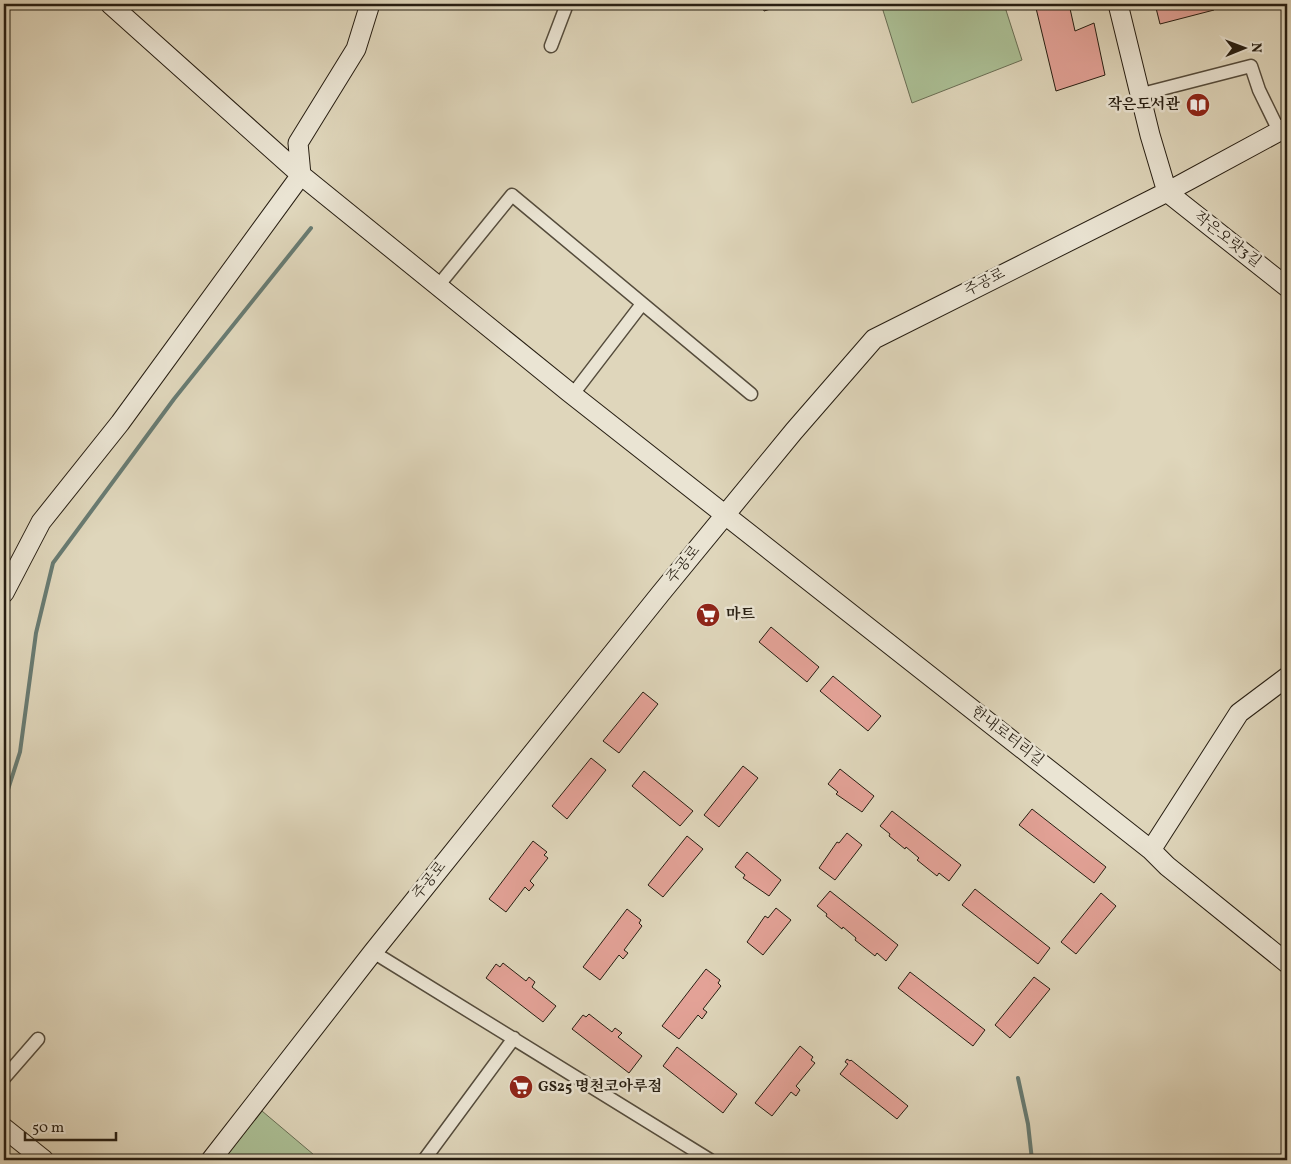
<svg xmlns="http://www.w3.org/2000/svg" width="1291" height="1164" font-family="Vollkorn,'Noto Serif KR',serif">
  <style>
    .green { fill: #abbf95; stroke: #696e54 }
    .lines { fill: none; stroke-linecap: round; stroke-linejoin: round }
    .stream { stroke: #687b72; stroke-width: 4 }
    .building { fill: #e3a297; stroke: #271e12 }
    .street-casing { stroke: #554c3c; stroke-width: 15 }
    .secondary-casing { stroke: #271e12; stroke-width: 21 }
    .street { stroke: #eae4d3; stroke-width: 12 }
    .secondary { stroke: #eae4d3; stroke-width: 19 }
    .labels { text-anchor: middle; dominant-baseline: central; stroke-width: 5; stroke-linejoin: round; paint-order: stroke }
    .poi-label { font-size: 15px; font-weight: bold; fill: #271e12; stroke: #eae4d3; text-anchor: start }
    .street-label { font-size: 15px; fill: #271e12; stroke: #eae4d3 }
  </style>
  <rect width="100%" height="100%" fill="#dfd6bb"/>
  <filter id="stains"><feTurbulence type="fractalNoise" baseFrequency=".004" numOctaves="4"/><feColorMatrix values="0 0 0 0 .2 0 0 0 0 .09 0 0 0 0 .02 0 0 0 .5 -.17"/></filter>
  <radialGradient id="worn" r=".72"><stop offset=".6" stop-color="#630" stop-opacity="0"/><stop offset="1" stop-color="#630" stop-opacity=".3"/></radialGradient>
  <path class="green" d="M881,4h123l18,56 -110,43z
    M262,1111l58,49h-97z"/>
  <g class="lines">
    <path class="stream" d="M4,802l16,-50 16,-119 17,-70 121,-164 137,-171
      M1018,1078l10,46 4,36"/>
  </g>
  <path class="building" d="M762,4h25l-23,7z
    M1035,4h34l6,27 19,-8 11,52 -49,16z
    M1155,4h57l2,6 -54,14z
    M771,627l48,40 -12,15 -48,-40z
    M833,676l48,40 -13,15 -48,-40z
    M643,692l15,12 -39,49 -16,-12z
    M591,758l15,12 -39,49 -15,-13z
    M743,766l15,12 -39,49 -15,-12z
    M840,769l34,27 -12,16 -26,-18 2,-2 -10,-8z
    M644,771l49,40 -13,15 -48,-40z
    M1032,809l74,58 -12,16 -75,-58z
    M892,811l69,54 -12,16 -10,-8 -2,3 -20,-16 2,-2 -13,-11 -1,2 -16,-13 1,-2 -10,-8z
    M847,833l15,12 -27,35 -16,-12 18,-26 2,1z
    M687,836l16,13 -40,48 -15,-12z
    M533,841l14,11 -3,3 4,3 -18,23 4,4 -5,6 -4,-4 -19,25 -17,-13z
    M747,852l34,28 -12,16 -26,-18 2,-3 -10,-8z
    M975,889l75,59 -12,16 -76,-59z
    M830,891l68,54 -12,16 -9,-8 -2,3 -20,-16 1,-2 -13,-11 -1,2 -16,-13 1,-2 -10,-8z
    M1101,893l15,13 -40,48 -15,-12z
    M776,908l15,12 -28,35 -16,-13 18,-26 3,2z
    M627,909l14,11 -2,3 3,3 -18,24 4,3 -5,6 -4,-4 -19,25 -17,-13z
    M503,963l23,18 3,-4 6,5 -3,5 24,19 -13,16 -57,-44 10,-14 4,3z
    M706,969l14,11 -2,3 3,3 -18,23 4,3 -5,7 -4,-4 -19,24 -17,-13z
    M910,972l75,58 -12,16 -75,-58z
    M1034,977l16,12 -40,49 -15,-13z
    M589,1014l23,18 3,-4 7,5 -4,4 24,19 -13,17 -57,-44 11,-14 3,2z
    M800,1046l13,11 -2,3 4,3 -19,23 4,4 -4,6 -5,-4 -19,24 -17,-13z
    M677,1047l60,47 -14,19 -60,-47z
    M847,1059l3,2 1,-1 57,46 -11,13 -57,-45 8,-10 -3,-2z"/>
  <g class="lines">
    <g class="street-casing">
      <path id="street" d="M551,46l16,-42
        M1142,94l109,-28 8,24 20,41
        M438,286l74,-91 239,199
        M573,394l69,-90
        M373,952l337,208
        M4,1078l34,-39
        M424,1160l90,-122"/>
    </g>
    <g class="secondary-casing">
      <path id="secondary" d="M110,4l191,171 268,217 582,458 16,16 120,97
        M1118,4l32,131 17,57 120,95
        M4,593l37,-71 79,-99 181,-248 -3,-32 58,-94 14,-45
        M1151,850l88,-137 48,-36
        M4,1128l40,32
        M211,1160l162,-208 288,-359 133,-162 80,-92 293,-147 120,-65"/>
    </g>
    <use href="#street" class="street"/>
    <use href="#secondary" class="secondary"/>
  </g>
  <defs>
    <g id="library-disc" transform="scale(1.25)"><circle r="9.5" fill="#8f2418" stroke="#eae4d3"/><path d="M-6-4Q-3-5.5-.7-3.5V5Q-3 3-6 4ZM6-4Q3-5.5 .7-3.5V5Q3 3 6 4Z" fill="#fff"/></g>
    <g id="supermarket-disc" transform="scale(1.25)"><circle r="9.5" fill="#8f2418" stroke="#eae4d3"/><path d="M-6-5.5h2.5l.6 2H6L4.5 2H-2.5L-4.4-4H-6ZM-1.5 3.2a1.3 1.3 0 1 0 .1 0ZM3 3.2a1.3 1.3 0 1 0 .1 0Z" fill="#fff"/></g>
  </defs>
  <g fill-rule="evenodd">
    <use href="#library-disc" x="1198" y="105"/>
    <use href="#supermarket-disc" x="708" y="615"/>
    <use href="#supermarket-disc" x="521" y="1087"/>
  </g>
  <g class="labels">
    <g class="poi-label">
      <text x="1180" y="105" text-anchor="end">작은도서관</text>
      <text x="726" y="615">마트</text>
      <text x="538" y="1087">GS25 명천코아루점</text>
    </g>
    <g class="street-label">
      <text transform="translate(1227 240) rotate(38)">작은오랏3길</text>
      <text transform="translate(985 283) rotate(-27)">주공로</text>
      <text transform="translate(684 565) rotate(-51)">주공로</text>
      <text transform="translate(1007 737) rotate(38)">한내로터리길</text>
      <text transform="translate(430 881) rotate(-51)">주공로</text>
    </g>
  </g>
  <rect width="1291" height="1164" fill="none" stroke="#dfd6bb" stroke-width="20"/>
  <rect x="5" y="5" width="1281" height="1154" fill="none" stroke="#271e12" stroke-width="2.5"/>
  <rect x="10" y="10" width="1271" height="1144" fill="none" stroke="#271e12"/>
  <g transform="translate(1244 48) rotate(89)" stroke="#eae4d3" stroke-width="4" paint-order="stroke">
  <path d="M0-4L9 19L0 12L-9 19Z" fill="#271e12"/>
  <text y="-8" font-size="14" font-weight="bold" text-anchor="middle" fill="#271e12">N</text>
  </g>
  <path d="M25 1132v8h91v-8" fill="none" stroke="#271e12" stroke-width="2.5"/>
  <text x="32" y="1132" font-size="15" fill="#271e12" stroke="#eae4d3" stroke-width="4" paint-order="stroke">50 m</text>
  <rect width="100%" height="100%" filter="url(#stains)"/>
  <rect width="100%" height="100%" fill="url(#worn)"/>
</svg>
